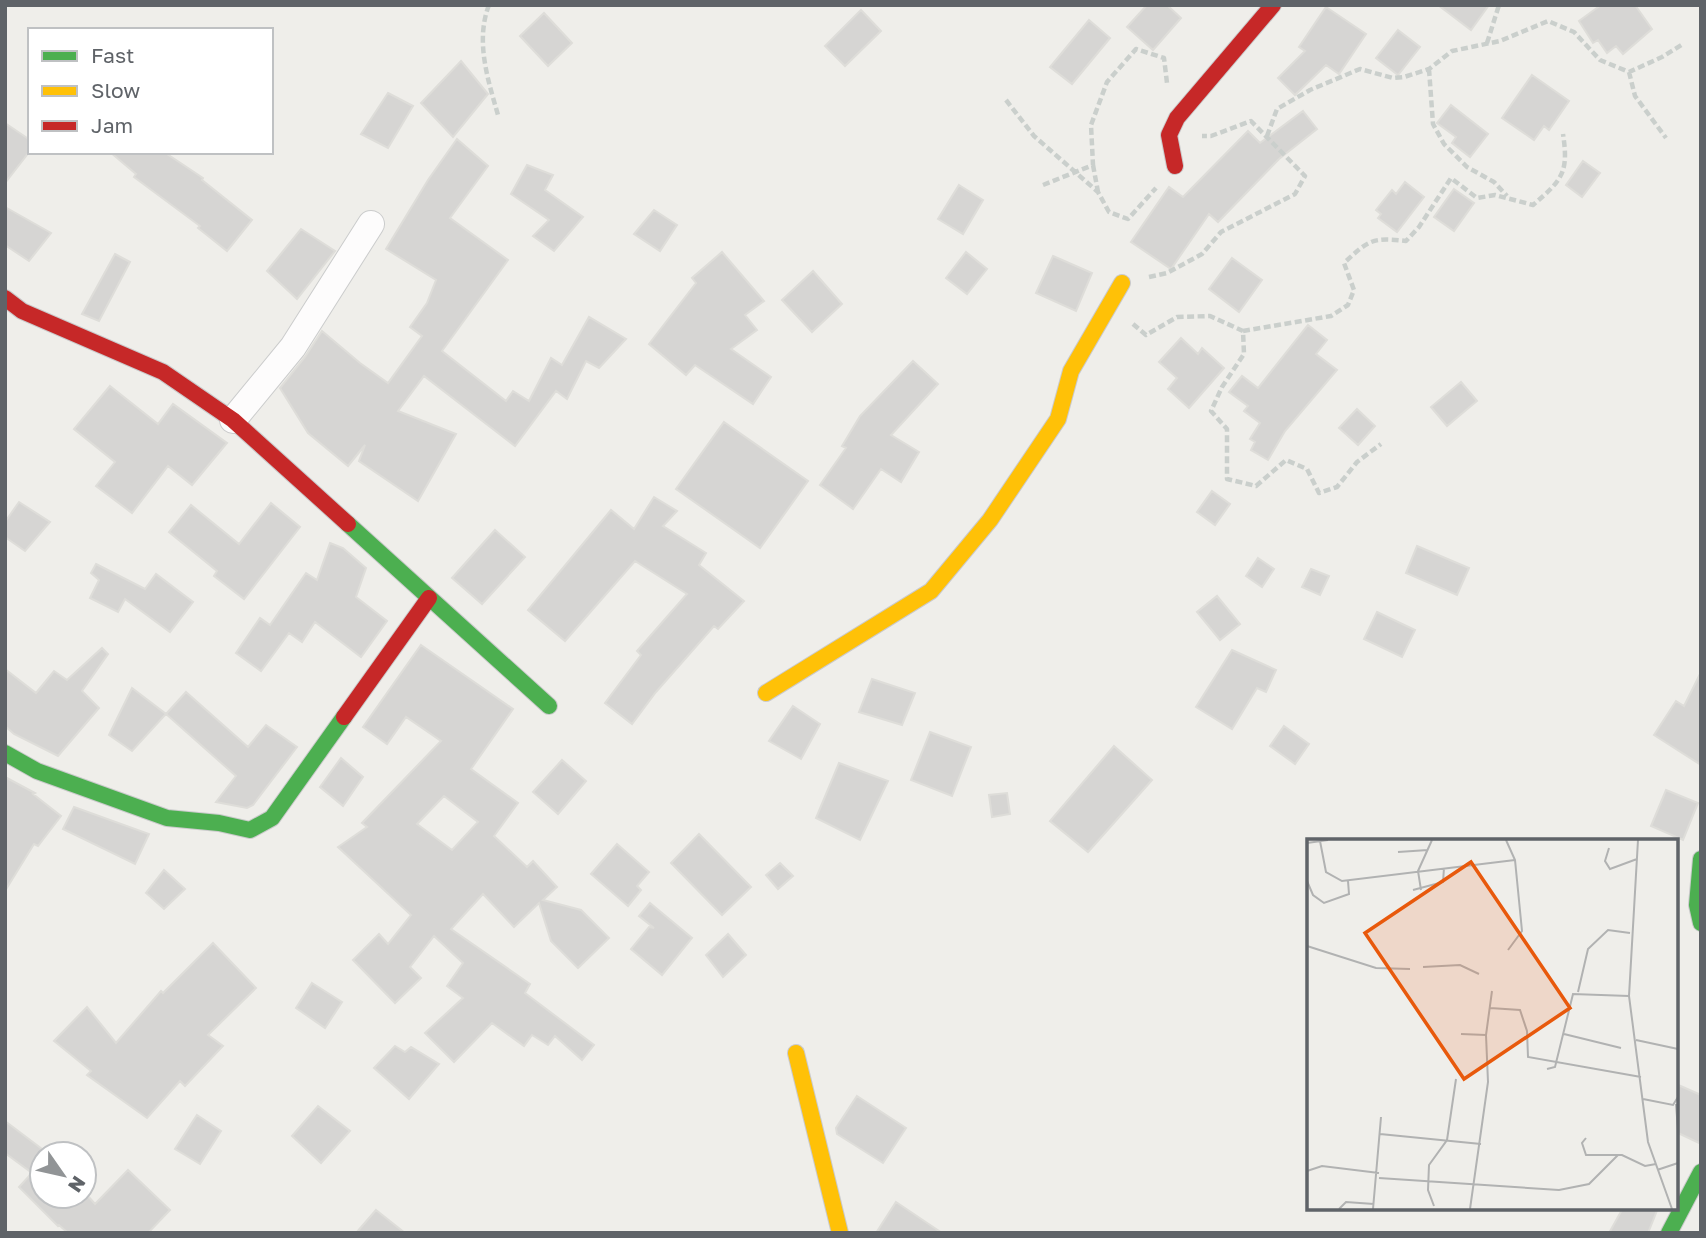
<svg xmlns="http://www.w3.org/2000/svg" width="1706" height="1238" font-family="'Golos Text',sans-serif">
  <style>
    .building { fill: #d6d5d3; stroke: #deddd9; stroke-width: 2; fill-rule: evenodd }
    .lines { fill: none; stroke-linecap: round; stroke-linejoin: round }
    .street-casing { stroke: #cbcccc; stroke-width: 28 }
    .fast-casing { stroke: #cacacb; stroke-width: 18 }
    .slow-casing { stroke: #cacacb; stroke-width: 18 }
    .jam-casing { stroke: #cacacb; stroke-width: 18 }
    .path { stroke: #cacfcc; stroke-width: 4.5; stroke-dasharray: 7 3.5; stroke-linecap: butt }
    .street { stroke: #fdfcfc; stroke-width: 26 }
    .fast { stroke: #4caf50; stroke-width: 16 }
    .slow { stroke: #ffc107; stroke-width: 16 }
    .jam { stroke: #c62828; stroke-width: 16 }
    .inset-road { fill: none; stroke: #b1b2b2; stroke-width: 2 }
    .view { fill: #e8590c; fill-opacity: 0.15; stroke: #e8590c; stroke-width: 3.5 }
    .inset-edge { fill: none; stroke: #5f6368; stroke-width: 3.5 }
  </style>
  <rect width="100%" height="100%" fill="#efeeea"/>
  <path class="building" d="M1147,5h20l14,13 -28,32 -26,-23z
    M1438,5h51l-18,25z
    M1601,5h34l17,24 -29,25 -7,-8 -9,7 -9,-13 -5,3 -14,-22z
    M1326,7l40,27 -27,40 -13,-9 -31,30 -17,-17 27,-27 -6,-4z
    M861,10l20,21 -36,35 -20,-20z
    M544,13l28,30 -24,23 -28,-30z
    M1089,20l21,18 -38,46 -22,-17z
    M1398,30l22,17 -22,28 -22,-17z
    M461,61l27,33 -35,43 -32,-34z
    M1532,75l37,26 -20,29 -5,-4 -10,14 -32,-22z
    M388,93l25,13 -25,42 -27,-14z
    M1451,105l37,29 -18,23 -18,-14 4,-6 -19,-14z
    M1303,111l14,18 -38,30 -61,63 -9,-8 -38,55 -40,-27 38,-55 14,10 65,-66 12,12z
    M5,123l25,17v11l-25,32z
    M457,139l31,27 -38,52 58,42 -66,91 64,50 7,-10 16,10 22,-43 11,7 27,-48 37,22 -27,29 -13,-7 -19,38 -11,-8 -41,55 -91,-70 -26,35 58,23 -38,67 -59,-40 6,-16 -17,21 -40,-33 -28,-45 25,-31 17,-26 38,32 28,20 34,-47 -12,-9 17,-24 9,-23 -50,-31 42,-69z
    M110,152h54l39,26 -1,2 50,40 -25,31 -29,-23 2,-2 -66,-49 2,-3z
    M1583,161l17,12 -18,24 -16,-12z
    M527,165l26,10 -8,15 38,27 -29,34 -21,-15 16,-16 -38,-26z
    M1405,182l19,15 -27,35 -19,-14 3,-4 -5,-4 16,-20 4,4z
    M959,185l24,15 -20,34 -25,-15z
    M1454,189l20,14 -20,28 -20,-14z
    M5,207l46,26 -22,28 -24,-16z
    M654,210l23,15 -17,26 -26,-17z
    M301,229l34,22 -38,48 -30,-28z
    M722,252l42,49 -19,14 12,15 -26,19 40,28 -18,27 -58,-39 -9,10 -37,-31 47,-61 -4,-5z
    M966,252l21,17 -20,25 -21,-16z
    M115,254l15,8 -31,59 -17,-7z
    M1053,256l39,17 -16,38 -40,-18z
    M1232,258l30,22 -23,32 -30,-23z
    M813,271l29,33 -30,28 -30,-32z
    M1308,325l19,15 -11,14 21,16 -52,61 -17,29 -17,-10 4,-8 -5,-3 10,-16 -16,-12 4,-5 -19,-14 13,-16 16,12z
    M1181,338l17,16 4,-6 22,20 -35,40 -21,-19 9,-11 -18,-16z
    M913,361l25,23 -47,51 28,17 -18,30 -20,-13 -28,40 -33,-24 26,-37 -4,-2 18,-30z
    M1461,382l16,19 -30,25 -16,-19z
    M110,386l48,38 15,-20 54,39 -35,42 -24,-19 -36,47 -36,-27 19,-24 -41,-33z
    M1357,409l18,17 -17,19 -19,-17z
    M724,422l84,59 -48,67 -84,-59z
    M1212,491l18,13 -15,21 -18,-13z
    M654,497l23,14 -14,15 43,27 -7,12 45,36 -26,28 -4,-3 -58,66 -24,32 -27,-21 36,-48 -4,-4 50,-57 -52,-33 -70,80 -37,-31 83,-100 23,19z
    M19,502l31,20 -25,29 -20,-14v-15z
    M271,503l29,24 -56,72 -30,-23 3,-5 -48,-39 22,-27 48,39z
    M495,530l30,27 -43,47 -30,-26z
    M330,543l13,5 23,20 -10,29 31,24 -26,36 -46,-35 -13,20 -13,-9 -28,38 -25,-18 24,-35 10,7 36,-52 11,7z
    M1417,546l52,22 -12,27 -51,-22z
    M1258,558l16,11 -12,18 -16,-11z
    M96,564l49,25 11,-15 37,28 -23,30 -45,-33 -7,13 -28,-14 9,-18 -8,-7z
    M1311,569l18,7 -9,19 -18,-8z
    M1217,596l23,28 -20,16 -23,-28z
    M1377,612l38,18 -13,27 -38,-18z
    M421,645l92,64 -42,60 47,34 -24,33 33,31 6,-6 24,26 -14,13 38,10 28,28 -31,30 -27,-27 -12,-38 -25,24 -31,-33 -32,35 79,55 -5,9 69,52 -12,15 -27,-24 -7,9 -16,-10 -8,11 -32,-23 -38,39 -29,-29 38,-35 -16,-12 16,-23 -29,-27 -24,31 11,11 -26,25 -42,-43 26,-26 9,10 23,-29 -73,-68 29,-20 -5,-4 79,-82 -35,-24 -19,27 -24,-17zM444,796l34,26 -26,28 -35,-26z
    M102,648l6,6 -26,37 17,17 -41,48 -44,-22 -9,-8v-57l31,24 18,-22 13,9z
    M1232,650l44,20 -10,22 -9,-4 -25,41 -36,-22z
    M1701,672v93l-47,-30 22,-34 8,5z
    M872,679l43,14 -13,32 -43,-13z
    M132,688l34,26 -34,37 -23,-16z
    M186,692l62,55 18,-22 31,22 -44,58 -6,3 -31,-6 20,-26 -70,-62z
    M793,706l27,18 -19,35 -32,-18z
    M1284,726l25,18 -14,20 -25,-18z
    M930,732l41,15 -19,49 -41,-16z
    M1114,746l38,34 -64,72 -38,-31z
    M341,758l22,19 -20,29 -23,-19z
    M562,760l24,21 -28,33 -25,-22z
    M839,763l49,18 -28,59 -44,-22z
    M5,777l30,16 -2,1 28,22 -23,30 -4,-2 -29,47z
    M1666,790l32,13 -15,37 -32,-14z
    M1007,793l3,21 -18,3 -3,-22z
    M74,807l75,27 -14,30 -72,-35z
    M699,834l52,53 -29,28 -51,-52z
    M617,844l32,28 -12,14 4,4 -13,16 -37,-32z
    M780,863l13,13 -15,13 -12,-14z
    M164,870l21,19 -21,20 -18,-16z
    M650,903l42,35 -30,37 -31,-26 18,-22 5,1 -15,-12z
    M728,934l18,21 -23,22 -17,-22z
    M213,943l43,45 -48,47 15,11 -38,40 -5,-5 -33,37 -60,-43 4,-4 -37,-30 33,-34 29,36 45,-52 2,2z
    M312,983l30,19 -17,26 -29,-20z
    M395,1046l10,6 6,-5 28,17 -30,35 -35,-31z
    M1676,1084l25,11v49l-25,-12z
    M857,1096l49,32 -23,35 -46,-29 -1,-6z
    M318,1106l32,25 -29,32 -29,-27z
    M197,1115l24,16 -21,33 -25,-15z
    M5,1121l37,28v47h46l7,8 33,-34 42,40 -22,23h-80l-9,-8 -1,1 -39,-39 13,-14 -27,-20z
    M896,1202l46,31h-66z
    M1623,1208h35l-10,25h-39z
    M376,1210l29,23h-49z"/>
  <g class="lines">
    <g class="street-casing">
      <path id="street" d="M233,420l60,-73 78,-123"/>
    </g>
    <g class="fast-casing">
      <path id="fast" d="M348,524l201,182
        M5,753l32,18 130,47 52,5 31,7 22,-12 72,-101
        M1701,859l-4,46 4,18
        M1669,1233l32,-61"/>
    </g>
    <g class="slow-casing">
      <path id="slow" d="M766,693l165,-102 59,-71 68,-101 13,-48 51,-88
        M796,1053l44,180"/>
    </g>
    <g class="jam-casing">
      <path id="jam" d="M1175,166l-6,-31 8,-17 96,-113
        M5,298l17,13 141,61 70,48 115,104
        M344,717l85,-119"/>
    </g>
    <path class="path" d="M489,5c-14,36 -1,75 9,110
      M1487,43l12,-38
      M1429,69l4,55 11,20 23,23 27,15 13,14
      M1629,72l6,24 31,42
      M1006,100l28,36 64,56 11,20 19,7 28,-31
      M1267,136l10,-27 33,-19 50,-21 33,9 11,-1 25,-8 23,-18 48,-10 48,-20 26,11 26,28 29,12 33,-15 21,-13
      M1093,165l5,27
      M1043,185l50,-20 -2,-40 16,-43 29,-33 28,9 3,25
      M1149,277l18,-4 35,-19 19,-22 74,-38 10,-18 -54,-55 -40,15h-9
      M1133,324l13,11 31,-18 33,-1 33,15 1,23 -22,33 -11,24 16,18v50l29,7 30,-26 21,9 12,24 18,-6 20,-25 24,-18
      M1243,331l88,-15 17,-11 6,-15 -10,-27c25,-23 28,-26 62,-22l13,-14 32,-49 26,20 18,-3 38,10c29,-25 36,-32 30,-71"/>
    <use href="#street" class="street"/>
    <use href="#fast" class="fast"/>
    <use href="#slow" class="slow"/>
    <use href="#jam" class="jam"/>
  </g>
  <g transform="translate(1307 839)">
    <rect width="371" height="371" fill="#efeeea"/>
    <path class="inset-road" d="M199,1l9,20 7,71 -14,19M331,1l-9,156 19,146 24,67M13,2l6,31 16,9 173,-21M0,4l21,-3M302,9l-4,13 5,8 27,-10M91,13l30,-2M0,42l6,14 11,8 25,-9 -1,-13M106,51l30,-8 1,-14M114,51l-3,-19 14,-31M0,107l69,22 34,1M116,128l37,-2 19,9M271,153l10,-43 20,-19 22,3M183,169l30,2 7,21 1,26 113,20M154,195l25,1M257,195l57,14M329,201l42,9M240,230l8,-2 18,-73 56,2M336,260l30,6 5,-8M369,265l2,26M73,295l101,10M279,299l-4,5 4,12h36l23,11 11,-2M350,331l21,-7M0,332l15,-5 57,7M72,339l180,12 30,-6 29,-29M127,367l-6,-16 1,-25 18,-25 9,-61M32,370l7,-7 28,2M66,370l8,-92M163,370l18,-127 -2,-47 6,-44"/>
    <path class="view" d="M164,23l99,146 -106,71 -99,-146z"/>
    <rect width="371" height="371" class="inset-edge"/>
  </g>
  <rect width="1706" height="1238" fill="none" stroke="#5f6368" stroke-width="14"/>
  <rect x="28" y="28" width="245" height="126" fill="#ffffff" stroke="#bfc1c3" stroke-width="2"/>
  <rect x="42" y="51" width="35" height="10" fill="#4caf50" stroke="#bfc1c3" stroke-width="2"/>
  <text x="91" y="63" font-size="21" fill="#5f6368">Fast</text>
  <rect x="42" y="86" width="35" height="10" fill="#ffc107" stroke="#bfc1c3" stroke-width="2"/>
  <text x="91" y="98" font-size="21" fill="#5f6368">Slow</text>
  <rect x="42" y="121" width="35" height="10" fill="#c62828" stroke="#bfc1c3" stroke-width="2"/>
  <text x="91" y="133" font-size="21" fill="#5f6368">Jam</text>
  <g transform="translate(63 1175) rotate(124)"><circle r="33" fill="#ffffff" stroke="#bfc1c3" stroke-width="2"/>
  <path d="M0-5L12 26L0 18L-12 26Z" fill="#919496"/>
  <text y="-10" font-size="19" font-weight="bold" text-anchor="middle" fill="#5f6368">N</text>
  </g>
</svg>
